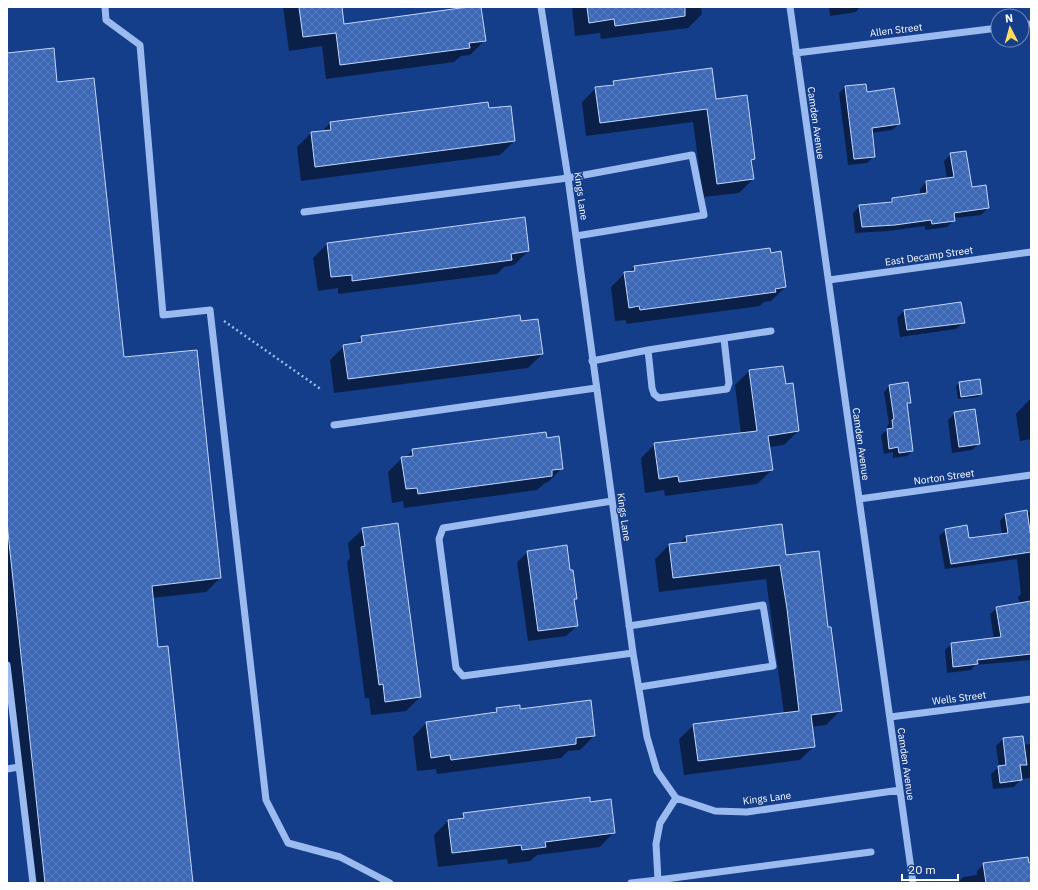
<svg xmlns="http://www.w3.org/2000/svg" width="1038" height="890" font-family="'IBM Plex Sans',sans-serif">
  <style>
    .shadow { fill: #0007 }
    .building { fill: url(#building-cross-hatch); stroke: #c1d7fc }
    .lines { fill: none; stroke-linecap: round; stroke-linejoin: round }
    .path { stroke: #9bbaf0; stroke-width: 2.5; stroke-dasharray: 2 3; stroke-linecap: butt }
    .minor { stroke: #9bbaf0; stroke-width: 7 }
    .labels { text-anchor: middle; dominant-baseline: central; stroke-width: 3; stroke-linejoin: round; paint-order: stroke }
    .street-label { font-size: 10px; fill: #fff; stroke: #143d8a }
  </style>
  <defs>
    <pattern id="building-cross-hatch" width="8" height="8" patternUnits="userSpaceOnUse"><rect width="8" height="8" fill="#3c67b4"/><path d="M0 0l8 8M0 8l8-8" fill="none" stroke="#597ebf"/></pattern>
  </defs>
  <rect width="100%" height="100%" fill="#143d8a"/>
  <path class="shadow" d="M283,7h58l2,18 137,-18 5,33 -15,15 -9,1 -7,6 -128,17 -4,-33 -33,5z
    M572,7h129l1,7 -14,14 -87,11 -1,-6 -25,3z
    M829,7h31l-4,5 -26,4z
    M7,54l49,29 67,275 73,-7 24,227 -14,14 -54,6 6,50 34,235h-162l-23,-215z
    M614,82l101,18 39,59 -3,3 2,17 -14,14 -36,4 -10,-75 -107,14 -4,-34 14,-14 13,-1z
    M845,87l21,6 33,31 -7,6 -21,3 3,23 -7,7 -19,2 -9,-72z
    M487,103l1,7 26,31 -14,14 -199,26 -4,-34 14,-14 11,-1 8,-9z
    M951,154l20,34 17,20 -7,7 -27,3v2l-7,7 -22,3v-4l-37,5 -33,2 -2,-20 7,-7 28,-3 4,-4 28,-4v-6l6,-7 21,-3 -3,-18z
    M327,244l201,7 -14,14 -10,2 -7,7 -159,20v-6l-20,3 -5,-33z
    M634,267l151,20 -14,14 -7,1 -4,4 -134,18v-4l-11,1 -4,-34 14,-14 4,-1z
    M904,311l60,11 -8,7 -56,8 -3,-19z
    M520,322l22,32 -14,14 -194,25 -4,-33 14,-14 11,-2 7,-7z
    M749,371l36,14 13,46 -14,14 -15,2 3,23 -15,14 -92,12 -1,-6 -19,3 -4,-35 14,-14 86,-10 -6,-49z
    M959,383l22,10 -3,4 -20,2 -2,-13z
    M889,386l21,16 -4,4 6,45 -5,5 -14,2v-6l-9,2 -3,-19 7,-6 -1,-3 2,-2 -5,-32z
    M1031,398v41l-11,2 -4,-27z
    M955,413l24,30 -7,7 -20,3 -4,-33z
    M546,439l16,29 -14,14 -3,1 -8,7 -133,18 -1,-7 -11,2 -4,-31 14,-14 4,-1 7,-7z
    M1031,512v148l-56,5 -4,5 -24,3 -2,-23 6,-6 43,-5 -4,-25 7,-6 23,-4 -2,-7 3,-3 -4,-35 -72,10 -6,-33 7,-6 22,9 34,-4 -2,-14 6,-7z
    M363,529l57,168 -14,14 -35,4 -2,-17h-4l-18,-136 3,-4 -2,-15z
    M687,536l98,20 43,72 12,83 -14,14 -15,2 3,19 -14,14 -116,15 -5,-36 15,-14 90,-11 -18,-135 -107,13 -4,-33 14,-14 10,-1z
    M528,552l42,19 6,27 -2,3 3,25 -11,10 -38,5 -11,-79z
    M497,709l22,1 75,26 -14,14 -12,1 -7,7 -124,16 -1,-5 -19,2 -4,-34 14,-15 65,-8z
    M1003,739l20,6 8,-1v34l-10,1 -7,8 -21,2 -2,-15 8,-7 -3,-21z
    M590,803l24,29 -14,15 -63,8 -7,6 -22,3 -1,-5 -69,8 -4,-32 14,-14 10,-1 6,-6z
    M1031,863v20h-73l5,-6 14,-2v-4l7,-7z"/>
  <path class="building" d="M299,7h43l2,17 124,-17h13l5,34 -17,2 1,5 -130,17 -4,-32 -33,4z
    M587,7h98v9l-70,10 -1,-7 -25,4z
    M54,48l3,34 37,-4 30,279 73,-7 24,228 -69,8 6,61 10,-1 25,237h-148l-38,-360v-470z
    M712,68l4,31 31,-4 8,64 -4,1 3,19 -37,5 -10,-75 -107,14 -5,-36 19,-2 -1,-4z
    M866,84l1,8 27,-4 6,36 -28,4 3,29 -21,2 -9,-73z
    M488,102l1,6 22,-2 4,35 -200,26 -4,-35 20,-2 -1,-8z
    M966,151l6,36 14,-2 3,23 -35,5 1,8 -23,3 -1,-4 -36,5 -33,2 -3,-22 33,-3v-4l35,-5 -1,-12 28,-4 -4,-24z
    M525,217l4,34 -18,3 1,6 -160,21v-6l-21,2 -4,-34z
    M770,248l1,5 10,-2 5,36 -11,2 1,3 -136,18 -1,-4 -10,2 -5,-36 11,-1 -1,-5z
    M961,302l4,21 -58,7 -3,-20z
    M520,315l1,6 17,-2 5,35 -195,25 -5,-34 19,-3 -1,-6z
    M783,366l3,18 7,-1 6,48 -31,5 5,34 -94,12 -1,-6 -19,3 -5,-36 103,-12 -8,-61z
    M980,379l2,15 -21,3 -2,-15z
    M908,382l3,21h-4l6,48 -14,2 -1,-6 -9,2 -2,-20 6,-1 -1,-8 2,-1 -5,-34z
    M975,409l5,35 -21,3 -5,-35z
    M546,432l1,6 12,-2 4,33 -11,1v6l-134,18 -1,-6 -11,1 -5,-32 12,-1 -1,-7z
    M1027,510l4,28v14l-80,12 -6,-35 22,-4 2,13 39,-5 -3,-19z
    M398,523l23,174 -36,5 -2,-18 -4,1 -18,-138 4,-1 -3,-18z
    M782,524l4,31 33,-4 9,76h3l11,84 -31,4 4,32 -117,14 -5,-37 106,-13 -12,-102 -7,-44 -107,13 -4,-34 18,-2 -1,-6z
    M567,545l3,25h3l4,29h-3l4,27 -40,5 -11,-80z
    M1031,601v53l-54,6 1,4 -25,3 -2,-24 50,-6 -5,-30z
    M591,700l4,36 -19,2v6l-125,16 -1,-5 -19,3 -5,-36 71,-10 -1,-4 24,-3v4z
    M1023,736l4,29h-7l2,15 -22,3 -2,-17 8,-1 -3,-27z
    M590,797v5l21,-3 4,34 -70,9 1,5 -24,3 -1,-5 -69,8 -4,-33 16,-2 -1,-5z
    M1028,857l1,6 2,-1v21h-45l-3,-20z"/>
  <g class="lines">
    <path class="path" d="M224,321l98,69"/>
    <path class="minor" d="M105,7l1,13 34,25 23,270 47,-5 56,490 22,43 52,14 50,26
      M541,7l27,171 65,475 14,84 10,34 19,27 39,13 32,1 153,-22
      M790,7l123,876
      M1022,25l9,-1
      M796,53l202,-25
      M304,212l264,-34 124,-23 12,60 -128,21
      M829,280l202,-28
      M648,350l4,38 2,6 5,4 68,-9 2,-6 -5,-44
      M592,361l56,-11 123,-19
      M334,425l262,-37
      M859,499l172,-24
      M612,501l-169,27 -4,11 17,129 7,8 170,-23
      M629,626l134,-21 10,61 -134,21
      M7,665l26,218
      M890,717l141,-18
      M7,769l12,-2
      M658,880l213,-28
      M631,883l27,-3 -2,-36 4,-21 16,-25"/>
  </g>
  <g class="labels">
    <g class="street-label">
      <text transform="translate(896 30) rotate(-7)">Allen Street</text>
      <text transform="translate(816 123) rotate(82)">Camden Avenue</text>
      <text transform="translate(581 196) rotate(82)">Kings Lane</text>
      <text transform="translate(929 256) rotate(-8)">East Decamp Street</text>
      <text transform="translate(861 444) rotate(82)">Camden Avenue</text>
      <text transform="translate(944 477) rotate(-8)">Norton Street</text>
      <text transform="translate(624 517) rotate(82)">Kings Lane</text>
      <text transform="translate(959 698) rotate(-7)">Wells Street</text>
      <text transform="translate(906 764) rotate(82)">Camden Avenue</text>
      <text transform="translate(767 798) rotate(-7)">Kings Lane</text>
    </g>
  </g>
  <rect width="1038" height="890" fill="none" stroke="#ffffff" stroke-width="16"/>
  <g transform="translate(1010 28) rotate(354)"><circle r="19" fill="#143d8a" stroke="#728bb9"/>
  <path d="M0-3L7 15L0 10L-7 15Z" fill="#ffde5a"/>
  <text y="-6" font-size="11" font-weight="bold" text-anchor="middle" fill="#ffffff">N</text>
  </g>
  <path d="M902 874v6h56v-6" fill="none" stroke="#ffffff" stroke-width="2"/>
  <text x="908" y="874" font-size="12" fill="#ffffff" stroke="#143d8a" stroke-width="3" paint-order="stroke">20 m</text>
</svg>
